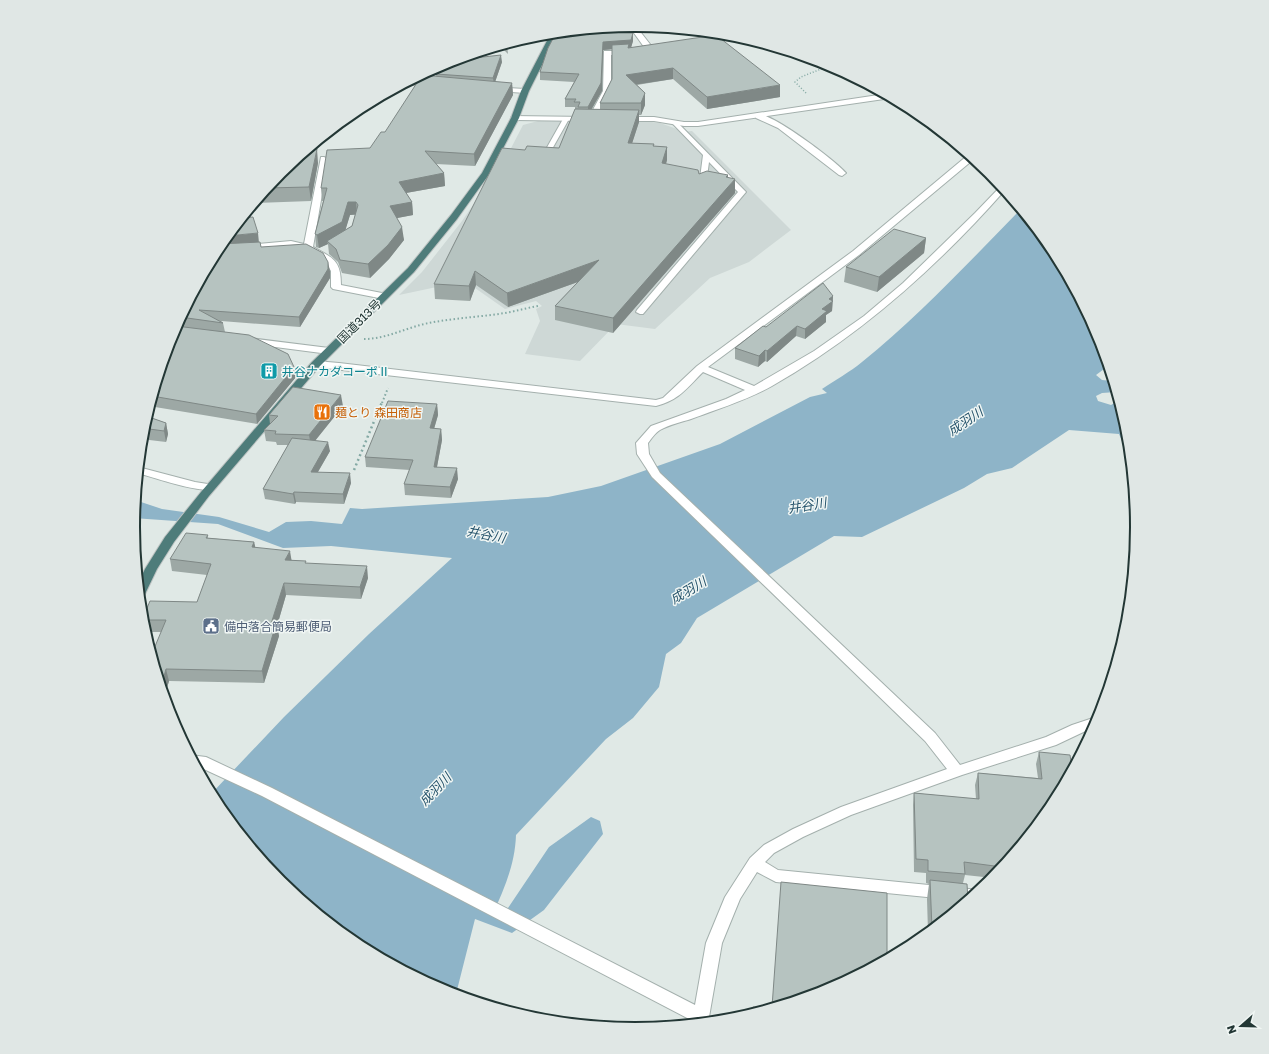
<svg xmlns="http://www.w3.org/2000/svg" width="1269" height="1054" font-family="'Golos Text','Noto Sans JP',sans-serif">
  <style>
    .built { fill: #ced8d6 }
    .water { fill: #8eb4c8 }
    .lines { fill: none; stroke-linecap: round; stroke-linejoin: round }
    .service-casing { stroke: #a4b0ad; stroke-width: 2 }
    .minor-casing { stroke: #a4b0ad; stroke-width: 2 }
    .tertiary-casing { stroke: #a4b0ad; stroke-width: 2 }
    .trunk-casing { stroke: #bdc3c2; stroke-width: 2 }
    .path-far2 { stroke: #84a9a4; stroke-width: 1.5; stroke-dasharray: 1 2; stroke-linecap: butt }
    .path-far1 { stroke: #84a9a4; stroke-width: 2; stroke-dasharray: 1.5 2.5; stroke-linecap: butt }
    .path { stroke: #84a9a4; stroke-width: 2.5; stroke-dasharray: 2 3; stroke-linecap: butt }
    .service { fill: #fff; fill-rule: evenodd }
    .minor { fill: #fff; fill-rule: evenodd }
    .tertiary { fill: #fff; fill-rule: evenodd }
    .trunk { fill: #4e7c7a; fill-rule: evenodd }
    .wall { fill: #9da8a5; fill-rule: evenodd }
    .shaded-wall { fill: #7f8886 }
    .building { fill: #b6c3c0; stroke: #7f8886 }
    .labels { text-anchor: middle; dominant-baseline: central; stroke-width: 3; stroke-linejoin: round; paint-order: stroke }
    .street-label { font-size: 12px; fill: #233735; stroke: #f0f6f4 }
    .culture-label { font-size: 12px; fill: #0d838f; stroke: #f0f6f4; text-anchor: start }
    .food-label { font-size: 12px; fill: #c56008; stroke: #f0f6f4; text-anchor: start }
    .service-label { font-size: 12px; fill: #4e5e75; stroke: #f0f6f4; text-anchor: start }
    .water-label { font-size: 13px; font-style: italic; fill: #25536b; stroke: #f0f6f4 }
    .rim { fill: none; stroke: #233735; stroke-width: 2 }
  </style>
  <rect width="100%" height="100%" fill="#e0e9e6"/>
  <path class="built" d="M538,121h105l17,2 17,6 4,3 11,-1 99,99 -42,32 -39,16 -55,51 -39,-5 -36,37 -55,-7 15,-33 -4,-12 6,-3 -6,-5 -31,8 -40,-28 -66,14 23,-23 40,-51 45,-65 16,-31z"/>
  <path class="water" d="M1020,210l32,38 46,87 10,31 -12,9 6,5 10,1 4,11 -14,1 -6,3 2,5 13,4 5,-3 2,-4 9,31 2,17h-5l-5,-12 -50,-4 -57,38 -25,6 -23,14 -102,49 -28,-1 -137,82 -16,25 -15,11 -7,33 -26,31 -27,21 -90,96c-1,30 -12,54 -24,81l8,4 49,-73 42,-30 9,4 3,13 -59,76 -32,23 -37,-14 -18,71 -3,4 -12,-3 -87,-47 -76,-62 -62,-76 -6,-12 73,-77 85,-83 83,-76 -121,-12 -48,2 -65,-24 -85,-6 2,-14 6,-2 21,7 57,8 50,15 17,-10 25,-1 31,3 8,-16 12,1 186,-12 53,-11 119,-42 90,-47 17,-4 -5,-4c13,-9 28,-17 40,-27 57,-46 107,-100 158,-152z"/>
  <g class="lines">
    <g class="service-casing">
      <path id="service" d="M566,117l3,2 -22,39 -5,1 -1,-1 22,-39z
        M673,122h4l69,70 -103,122h-3l-4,-2 1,-2 101,-118 -29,-30 -3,22 -4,2h-3l4,-31 -30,-31z"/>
    </g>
    <g class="minor-casing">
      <path id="minor" d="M635,25l18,23 -4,2 -27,5h-11v36l-16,30h-6l-1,-2 15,-28 1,-40h18l22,-4 -15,-21z
        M722,34h7l3,3 -6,1z
        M411,80l21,2 4,2 -4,2 -28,-2z
        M493,87l32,2 4,2 -4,2 -29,-2 -4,-2z
        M756,114c14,-3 80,47 90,59l-4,3 -3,-1 -61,-47 -22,-10z
        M968,155l6,4 -115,96 -151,112 46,19 60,-35 50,-35 39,-33 72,-70 26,-27 4,4c-68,77 -144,145 -233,196 -25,14 -54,23 -81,33 -10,3 -22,6 -31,11 -5,3 -9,9 -12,13l1,11 11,19 275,260 25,32 86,-28 26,-12 27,-9 -5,11 -38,18 -94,30 -111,40 -48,22 -29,16 -9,9 13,8 201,20 -12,11 -191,-19 -19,-10 -17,27 -18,44 -13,74 -2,5 -17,2 1,-4 -429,-224 -67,-31 -5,-10 16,2 66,31 423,217 11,-62 19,-46 25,-39 14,-13 29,-16 48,-22 106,-38 -22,-28 -273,-264 -15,-23 -1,-11 15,-17 75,-27 19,-9 -42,-18c-17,17 -24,28 -47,34l-340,-39 -5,-3 5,-3 23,2 317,37 7,-2 34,-32 156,-115z
        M321,157h3l4,2 -15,88c20,11 28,13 28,38l46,9 2,2 -2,2 -3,1 -51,-10 -2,-2v-16l-6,-10 -20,-11 -14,-3 -33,3 -5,-3 5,-3 33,-3 13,3z
        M138,467l57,15 19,3 2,2 -2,2c-16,4 -59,-11 -76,-16z"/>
    </g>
    <g class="tertiary-casing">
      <path id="tertiary" d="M885,94l6,4 -193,28h-14l-30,-5h-30l-4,-2 4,-2h30l30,5h14z
        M512,116l76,1 4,2 -4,2 -73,-1 -4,-2z
        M249,338l80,10 5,3 -5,3 -84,-11 -1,-2 1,-2z"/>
    </g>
    <g class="trunk-casing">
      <path id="trunk" d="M551,33h7l-29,58 -10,27 -29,55 -33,46 -43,53 -94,94 -111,130 -35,46 -17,27 -12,25 -2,3 -4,1 -1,-15 7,-14 20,-32 36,-45 111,-130 96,-94 43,-53 31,-42 29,-55 10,-27z"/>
    </g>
    <path class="path-far2" d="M806,93l-11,-11 6,-5 30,-12"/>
    <path class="path-far1" d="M364,339c23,0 43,-12 65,-16 25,-5 51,-6 76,-10 11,-2 22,-5 33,-7
      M382,403l6,-15"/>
    <path class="path" d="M354,470l28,-68"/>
    <use href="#service" class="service"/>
    <use href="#minor" class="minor"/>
    <use href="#tertiary" class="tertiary"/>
    <use href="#trunk" class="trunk"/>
  </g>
  <path class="wall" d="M633,41l-2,6 149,50 -73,12 -34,-30 -36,6 8,8v12l-4,10h-2v7l-7,21 22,1v2l13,1v13l-1,4 33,10 29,1v3l7,15 -122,140 -58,-13v-14l23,-24 -70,25 -32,-22 -6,16 -35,-2 -1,-15 91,-134 34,-2 16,-38v-3h-10v-8l9,-17 -34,-2v-8l8,-24zM612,49v30l-12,24v6h-8l10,-18 1,-41z
    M507,44l1,10 -8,-8z
    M502,62l-7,20 17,1 1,12 -38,71 -39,-2 8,9 1,13 -39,7 6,9 1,13 -16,3 7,22 -15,19 -19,19 -28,-5 -4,-11 -9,-8 -1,-10 -9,4 -3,-1 -1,-13 8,-33h-1l-1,-13 49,-40 15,-16 51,-55v-3zM350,215h5l-3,11 -7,4z
    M854,78l23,12 -4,1z
    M318,163l-7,38 -55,2v3h-4l28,-34z
    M926,238l-2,15 -47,39 -33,-10 2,-15z
    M259,242l2,5 69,24v7l-30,49 -79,-6 2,2 2,9 71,45 -39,47 -108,-18 22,-71 46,-87z
    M833,296l-1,15 -6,4v7l-21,17 -9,-3 -29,26 -2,-1 -7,6 -23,-8v-11l31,-21z
    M437,404l1,11 -4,14h7l1,11 -5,27 21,12 -7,19 -46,-3 -1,-11 6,-14 -44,-3 -1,-10z
    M343,406l-28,34 15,11 -12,21 33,11 -7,21 -48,-2 -1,2 -30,-5 -2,-10 25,-44h-11l-1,-3 -10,-1 -2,-11 6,-6 -1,-9z
    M146,416l20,7 2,11 -2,8 -25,-3 1,-10z
    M208,535v3l46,4 1,5 37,13 76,18 -7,21 -75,-4 -9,31 2,10 -15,47 -95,-2 -5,17 -3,-66h-16l-3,-12 55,-18 10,-27 -35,-4 -2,-12z
    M1039,752l13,54 -59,72 -28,-3 -2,8 5,17 -40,32 -1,-33 2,-15 -3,-1v-10l-12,-1 -1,-67 1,-12 62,6 -1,-14 3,-12 60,5 -2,-14z"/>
  <path class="shaded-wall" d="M633,33v8l-2,7 -28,2 -1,41 -14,24v-8l15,-65z
    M501,55l1,7 -8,23 -1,-7z
    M673,68v11l-47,7v-11z
    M512,83l1,12 -38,71 -1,-12z
    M780,85v12l-73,12v-12z
    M873,88l4,2 -4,1z
    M645,93v12l-4,10v-12z
    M639,110v12l-11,34v-13z
    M667,147v13l-5,17v-14z
    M317,149l1,14 -7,38 -2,-14z
    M444,173l1,13 -45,8 -1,-12z
    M728,175l-1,13 8,-9v14l-122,140v-15z
    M348,202h8l1,12 -7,1 -6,20 -17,6 1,3 -9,4 -2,-13z
    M412,202l1,13 -21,4 -2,-13z
    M402,227l2,13 -15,19 -19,19 -2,-14z
    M258,233l1,10 -40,3 8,-10z
    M926,238l-2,15 -47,39 2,-15z
    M599,260l1,14 -92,33 -1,-14z
    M328,262l2,9v7l-30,49 -1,-10z
    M475,271l1,14 -6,16 -1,-15z
    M833,296l-1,15 -6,4v7l-21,17v-10l17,-20 7,-10z
    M797,326l-1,10 -29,26v-11z
    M765,350v11l-7,6 1,-11z
    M294,367l2,10 -39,47 -1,-10z
    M341,395l2,11 -32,40 -2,-11z
    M437,404l1,11 -7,24 -1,-11z
    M166,423l2,11 -2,8 -2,-11z
    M441,429l1,11 -7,37 -1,-10z
    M328,442l2,9 -18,31 -1,-10z
    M457,468l1,11 -7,19 -1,-11z
    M350,473l1,10 -7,21 -1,-10z
    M294,492l2,10 -1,2 -2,-10z
    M133,522l2,7 -2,2 -1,-4z
    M254,542l3,12 -5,-7z
    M290,551l2,12 -7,-3z
    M367,566l1,12 -7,21 -1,-12z
    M284,583l2,12 -9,31 2,10 -15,47 -2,-12 9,-47z
    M166,669l3,12 -5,17 -3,-11z"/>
  <path class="building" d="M576,31l57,2 -2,7 -28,2 -2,41 -13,24h-10l2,-5h-6l2,-3h-11l14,-25 -39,-2 8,-24 8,-15z
    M716,35l64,50 -73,12 -34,-29 -47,7 19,18 -4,10h-41l12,-24v-34l17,-1 -1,4z
    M504,44h3v4z
    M501,55l-8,23 -57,-4 6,-10 15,-5h8z
    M422,75l90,8 -38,71 -49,-3 19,22 -45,9 13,20 -22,4 12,21 -14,18 -20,19 -28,-4 -4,-11 -9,-8 25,-15 6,-21 -2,-3h-8l-6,20 -25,13 -2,-1 12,-46h-6l6,-38 43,-2 11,-16h4z
    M575,109l64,1 -11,33 26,1 -1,2 14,1 -5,16 36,7 1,4 8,-3 21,4 -2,2 9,2 -122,139 -58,-12 44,-46 -92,33 -32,-22 -6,15 -35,-2 68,-136 23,2 2,-4 32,2z
    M307,149h10l-8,38 -43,1 14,-16z
    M253,217l5,16 -31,3 15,-18z
    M894,229l32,9 -47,39 -33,-10z
    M260,242l1,5 45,-3 17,9 5,9v7l-29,48 -100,-7 24,13 -43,-6 37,-69 3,-4z
    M823,283l10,13 -4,3 4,2 -11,8 5,2 -22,18 -8,-3 -30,25 -2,-1 -6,6 -24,-8 28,-22 3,1z
    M176,326l73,9 39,19 6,13 -38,47 -104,-18 19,-61z
    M293,387l48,8 -32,40 -34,-1 1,-3 -12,-1 14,-14 -9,-1z
    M388,401l49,3 -7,24 11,1 -7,38 23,1 -7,19 -46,-3 9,-24 -48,-3z
    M146,416l20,7 -2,8 -22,-3z
    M292,438l36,4 -17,30 39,1 -7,21 -49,-2 -1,2 -30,-5z
    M186,533l22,2 -2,3 48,4 -2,5 38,4 -5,9 21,1 -1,2 62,3 -7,21 -76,-4 -13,41h5l-14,47 -96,-2 -5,18 -10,-31 15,-36h-24l8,-19 47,1 14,-38 -41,-5z
    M1039,752l31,3 2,13 -20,38 -50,61 -38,-5 1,12 -37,-3v-11l-12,-1 -2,-66 65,6 -1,-26 64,6z
    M930,880l37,4 1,16 -36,29z
    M781,882l106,11v65l-61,33 -54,16z
    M753,1007l14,2 -14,4z"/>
  <defs>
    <g id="building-square" transform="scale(0.9)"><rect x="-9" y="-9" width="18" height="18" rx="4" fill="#0f9aa8" stroke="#f0f6f4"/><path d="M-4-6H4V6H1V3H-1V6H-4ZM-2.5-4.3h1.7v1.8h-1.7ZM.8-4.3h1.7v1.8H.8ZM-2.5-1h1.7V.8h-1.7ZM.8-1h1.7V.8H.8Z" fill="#fff"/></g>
    <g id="restaurant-square" transform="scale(0.9)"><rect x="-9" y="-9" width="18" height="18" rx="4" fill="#e8710a" stroke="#f0f6f4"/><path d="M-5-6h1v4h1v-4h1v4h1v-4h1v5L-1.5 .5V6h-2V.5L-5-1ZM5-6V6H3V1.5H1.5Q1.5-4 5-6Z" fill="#fff"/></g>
    <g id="civic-square" transform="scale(0.9)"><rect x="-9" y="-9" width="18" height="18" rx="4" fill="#5c6f8a" stroke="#f0f6f4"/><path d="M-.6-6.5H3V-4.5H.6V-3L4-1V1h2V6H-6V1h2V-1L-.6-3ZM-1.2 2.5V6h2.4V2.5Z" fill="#fff"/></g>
  </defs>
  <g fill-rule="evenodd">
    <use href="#building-square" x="269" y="371"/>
    <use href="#restaurant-square" x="322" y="412"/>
    <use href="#civic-square" x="211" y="626"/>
  </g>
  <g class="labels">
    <g class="street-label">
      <text transform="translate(359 321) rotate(-45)">国道313号</text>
    </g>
    <g class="culture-label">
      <text x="282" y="371">井谷ナカダコーポⅡ</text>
    </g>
    <g class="food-label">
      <text x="335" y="412">麺とり 森田商店</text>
    </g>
    <g class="service-label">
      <text x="224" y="626">備中落合簡易郵便局</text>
    </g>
    <g class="water-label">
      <text transform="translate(965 421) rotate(-34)">成羽川</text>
      <text transform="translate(807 505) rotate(-9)">井谷川</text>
      <text transform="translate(486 534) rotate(11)">井谷川</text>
      <text transform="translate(688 590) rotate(-31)">成羽川</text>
      <text transform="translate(435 789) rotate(-46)">成羽川</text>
    </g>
  </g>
  <path d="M0 0H1269V1054H0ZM140 527a495 495 0 1 1 990 0a495 495 0 1 1-990 0Z" fill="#e0e7e5" fill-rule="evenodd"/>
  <path class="rim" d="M140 527a495 495 0 1 1 990 0a495 495 0 1 1-990 0Z"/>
  <g transform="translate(1241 1026) rotate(250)" stroke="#f0f6f4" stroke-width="3" paint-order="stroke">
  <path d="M0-3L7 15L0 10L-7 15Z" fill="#233735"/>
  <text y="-6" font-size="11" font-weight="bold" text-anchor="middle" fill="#233735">N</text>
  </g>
</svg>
